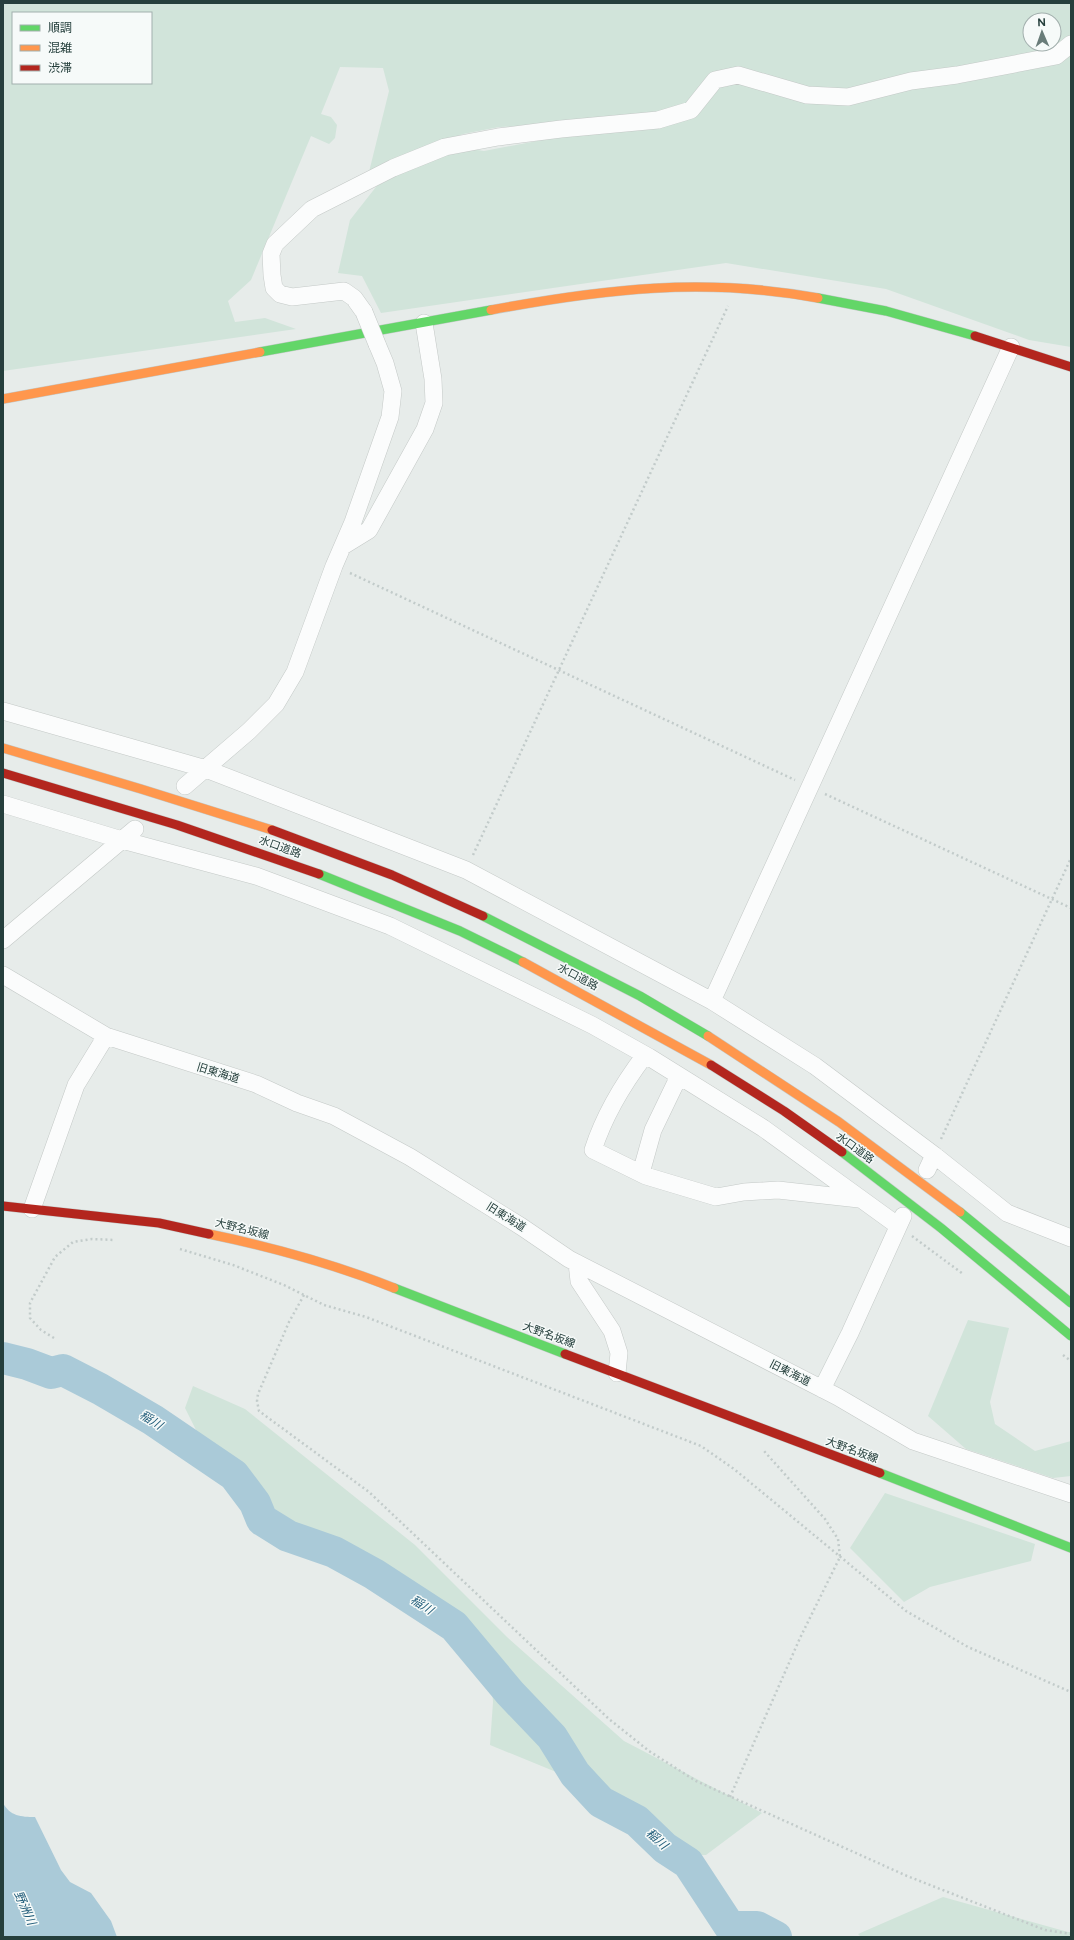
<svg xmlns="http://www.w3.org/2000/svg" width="1074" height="1940" font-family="Figtree,'Noto Sans JP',sans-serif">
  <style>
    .green { fill: #d1e4da; fill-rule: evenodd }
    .water { fill: #aacad8 }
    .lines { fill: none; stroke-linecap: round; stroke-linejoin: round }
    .river { stroke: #aacad8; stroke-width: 32 }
    .street-casing { stroke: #c4c9c7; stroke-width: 18 }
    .fast-casing { stroke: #c3c9c8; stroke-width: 10 }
    .slow-casing { stroke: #c3c9c8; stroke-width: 10 }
    .jam-casing { stroke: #c3c9c8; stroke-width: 10 }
    .path { stroke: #c2cbca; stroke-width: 2.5; stroke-dasharray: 2 3; stroke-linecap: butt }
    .street { stroke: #fbfcfc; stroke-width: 17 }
    .fast { stroke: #63d668; stroke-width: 9 }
    .slow { stroke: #ff974d; stroke-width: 9 }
    .jam { stroke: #b3261e; stroke-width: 9 }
    .street-bridge-casing { stroke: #c4c9c7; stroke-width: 18; stroke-linecap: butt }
    .street-bridge { stroke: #fbfcfc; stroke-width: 17 }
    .labels { text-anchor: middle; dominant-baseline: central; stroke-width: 3; stroke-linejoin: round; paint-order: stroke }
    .street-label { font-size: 11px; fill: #253f3c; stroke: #f6faf9 }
    .water-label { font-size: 12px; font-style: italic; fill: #215d7a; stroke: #f6faf9 }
  </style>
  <rect width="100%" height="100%" fill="#e7ecea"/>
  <path class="green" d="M3,3h1068v344l-42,-7 -143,-51 -160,-26 -345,50 -19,-37 -24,-3 12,-53 33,-42 74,-31 27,4 53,-10 47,-17 -85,3 -36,7 -94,38 20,-81 -6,-23 -43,-1 -19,47 10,3 6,8 -2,13 -6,6 -18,-8 -60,144 -23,21 7,21 30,-4 31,11 -293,42zM13,13h138v70h-138zM1030,20h24v24h-24z
    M968,1320l41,8 -19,74 5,22 40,27 36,-10v35l-18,2 -87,-29 -38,-33z
    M193,1386l52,23 170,136 92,92 117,104 138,72 -56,42 -49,1 -52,-64 -115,-47 3,-43 -3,-43 -69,-62 -148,-81 -71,-74 -17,-34z
    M885,1493l150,51 -4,17 -101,26 -26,15 -54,-54z
    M943,1897l125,35h3v5h-210l-3,-3z"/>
  <path class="water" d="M3,1803c7,13 18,14 32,14l26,53 9,12 21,11 20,28 6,16h-114z"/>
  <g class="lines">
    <path class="river" d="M3,1358l24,6 24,9 12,-3 37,19 53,31 81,55 21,28 7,17 26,16 46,16 40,22 80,52 56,67 42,44 23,37 26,28 36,19 28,27 23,15 42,64h27l19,10"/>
    <g class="street-casing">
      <path id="street" d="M364,312l-10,-14 -10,-7 -52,6 -12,-3 -6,-6 -2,-13 -1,-21 4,-10 37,-35 81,-41 52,-21 53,-10 63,-8 97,-9 33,-10 24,-30 23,-5 69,20 41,2 63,-16 46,-6 99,-19 15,-12
        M343,546l26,-16 56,-101 9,-26 -1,-24 -9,-56
        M3,711l203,58 260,101 246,131 103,65 119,89 73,58 64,25
        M185,786l64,-55 27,-27 19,-32 39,-106 19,-44 37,-105 3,-26 -8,-28 -8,-19
        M3,804l119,36 134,36 134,50 202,99 57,32 114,71 134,97
        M3,940l132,-111
        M3,975l103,61 150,48 41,19 37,13 76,41 112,70 47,32 269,138 75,44 158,53
        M712,1001l299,-654
        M645,1055c-22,29 -41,61 -52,95l53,26 70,21 28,-5 34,-2 81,9
        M927,1170l7,-15
        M641,1173l12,-43 26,-54
        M32,1209l44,-124 30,-49
        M577,1263l2,18 33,50 7,22 -2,20
        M822,1389l28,-56 53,-117"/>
    </g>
    <g class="fast-casing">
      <path id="fast" d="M818,298l68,13 89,25
        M260,352l231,-42
        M319,874l141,57 63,31
        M483,916l157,80 68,40
        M842,1152l99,76 130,108
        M960,1212l111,91
        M394,1288l171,66
        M880,1473l191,75"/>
    </g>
    <g class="slow-casing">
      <path id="slow" d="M491,310c113,-21 213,-33 327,-12
        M3,399l257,-47
        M3,748l138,41 131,41
        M523,962l188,103
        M708,1036l131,86 121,90
        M209,1234c63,13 125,30 185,54"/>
    </g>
    <g class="jam-casing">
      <path id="jam" d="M975,336l96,31
        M3,773l174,52 142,49
        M272,830l120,45 91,41
        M711,1065l73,46 58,41
        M3,1206l156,17 50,11
        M565,1354l315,119"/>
    </g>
    <path class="path" d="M350,573l445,207
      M825,794l246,114
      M473,855l255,-549
      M941,1139l130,-281
      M912,1236l51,38
      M180,1249l53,16 51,20 40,20 42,12 335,129 33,23 172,142 62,36 103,45
      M304,1295l-15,27 -31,72 -1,7 2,10 110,81 240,227 40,32 47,30 211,95 138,54 26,4
      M54,1338l-13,-8 -11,-12v-15l25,-46 18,-15 19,-3 23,1
      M1063,1355l8,6
      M730,1797l70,-159 40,-81 -2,-18 -13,-20 -61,-68"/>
    <use href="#street" class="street"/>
    <use href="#fast" class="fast"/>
    <use href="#slow" class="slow"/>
    <use href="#jam" class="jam"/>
    <g class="street-bridge-casing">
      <path id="street-bridge" d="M364,312l13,32"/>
    </g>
    <use href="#street-bridge" class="street-bridge"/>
  </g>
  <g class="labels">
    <g class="street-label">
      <text transform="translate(280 847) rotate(20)">水口道路</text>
      <text transform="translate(578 977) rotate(28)">水口道路</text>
      <text transform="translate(218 1073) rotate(17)">旧東海道</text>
      <text transform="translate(855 1148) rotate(36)">水口道路</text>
      <text transform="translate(506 1217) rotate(32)">旧東海道</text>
      <text transform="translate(242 1229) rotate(14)">大野名坂線</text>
      <text transform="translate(549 1335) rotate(20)">大野名坂線</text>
      <text transform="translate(790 1373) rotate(27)">旧東海道</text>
      <text transform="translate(852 1450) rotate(20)">大野名坂線</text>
    </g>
    <g class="water-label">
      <text transform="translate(151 1420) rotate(32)">稲川</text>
      <text transform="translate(422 1605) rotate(33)">稲川</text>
      <text transform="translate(657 1839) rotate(42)">稲川</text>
      <text transform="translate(25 1908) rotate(66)">野洲川</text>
    </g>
  </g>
  <rect width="1074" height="1940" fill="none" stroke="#253f3c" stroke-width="8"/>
  <rect x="12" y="12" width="140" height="72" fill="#f6faf9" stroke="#a2afad"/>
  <rect x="20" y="25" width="20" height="6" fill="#63d668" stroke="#a2afad"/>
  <text x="48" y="32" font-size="12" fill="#253f3c">順調</text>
  <rect x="20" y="45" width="20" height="6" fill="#ff974d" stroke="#a2afad"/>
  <text x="48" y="52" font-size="12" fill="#253f3c">混雑</text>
  <rect x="20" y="65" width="20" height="6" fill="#b3261e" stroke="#a2afad"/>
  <text x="48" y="72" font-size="12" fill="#253f3c">渋滞</text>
  <g transform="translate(1042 32) rotate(358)"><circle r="19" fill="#f6faf9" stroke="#a2afad"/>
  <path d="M0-3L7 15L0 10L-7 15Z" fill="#697c79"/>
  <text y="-6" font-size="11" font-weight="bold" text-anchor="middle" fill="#253f3c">N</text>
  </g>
</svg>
